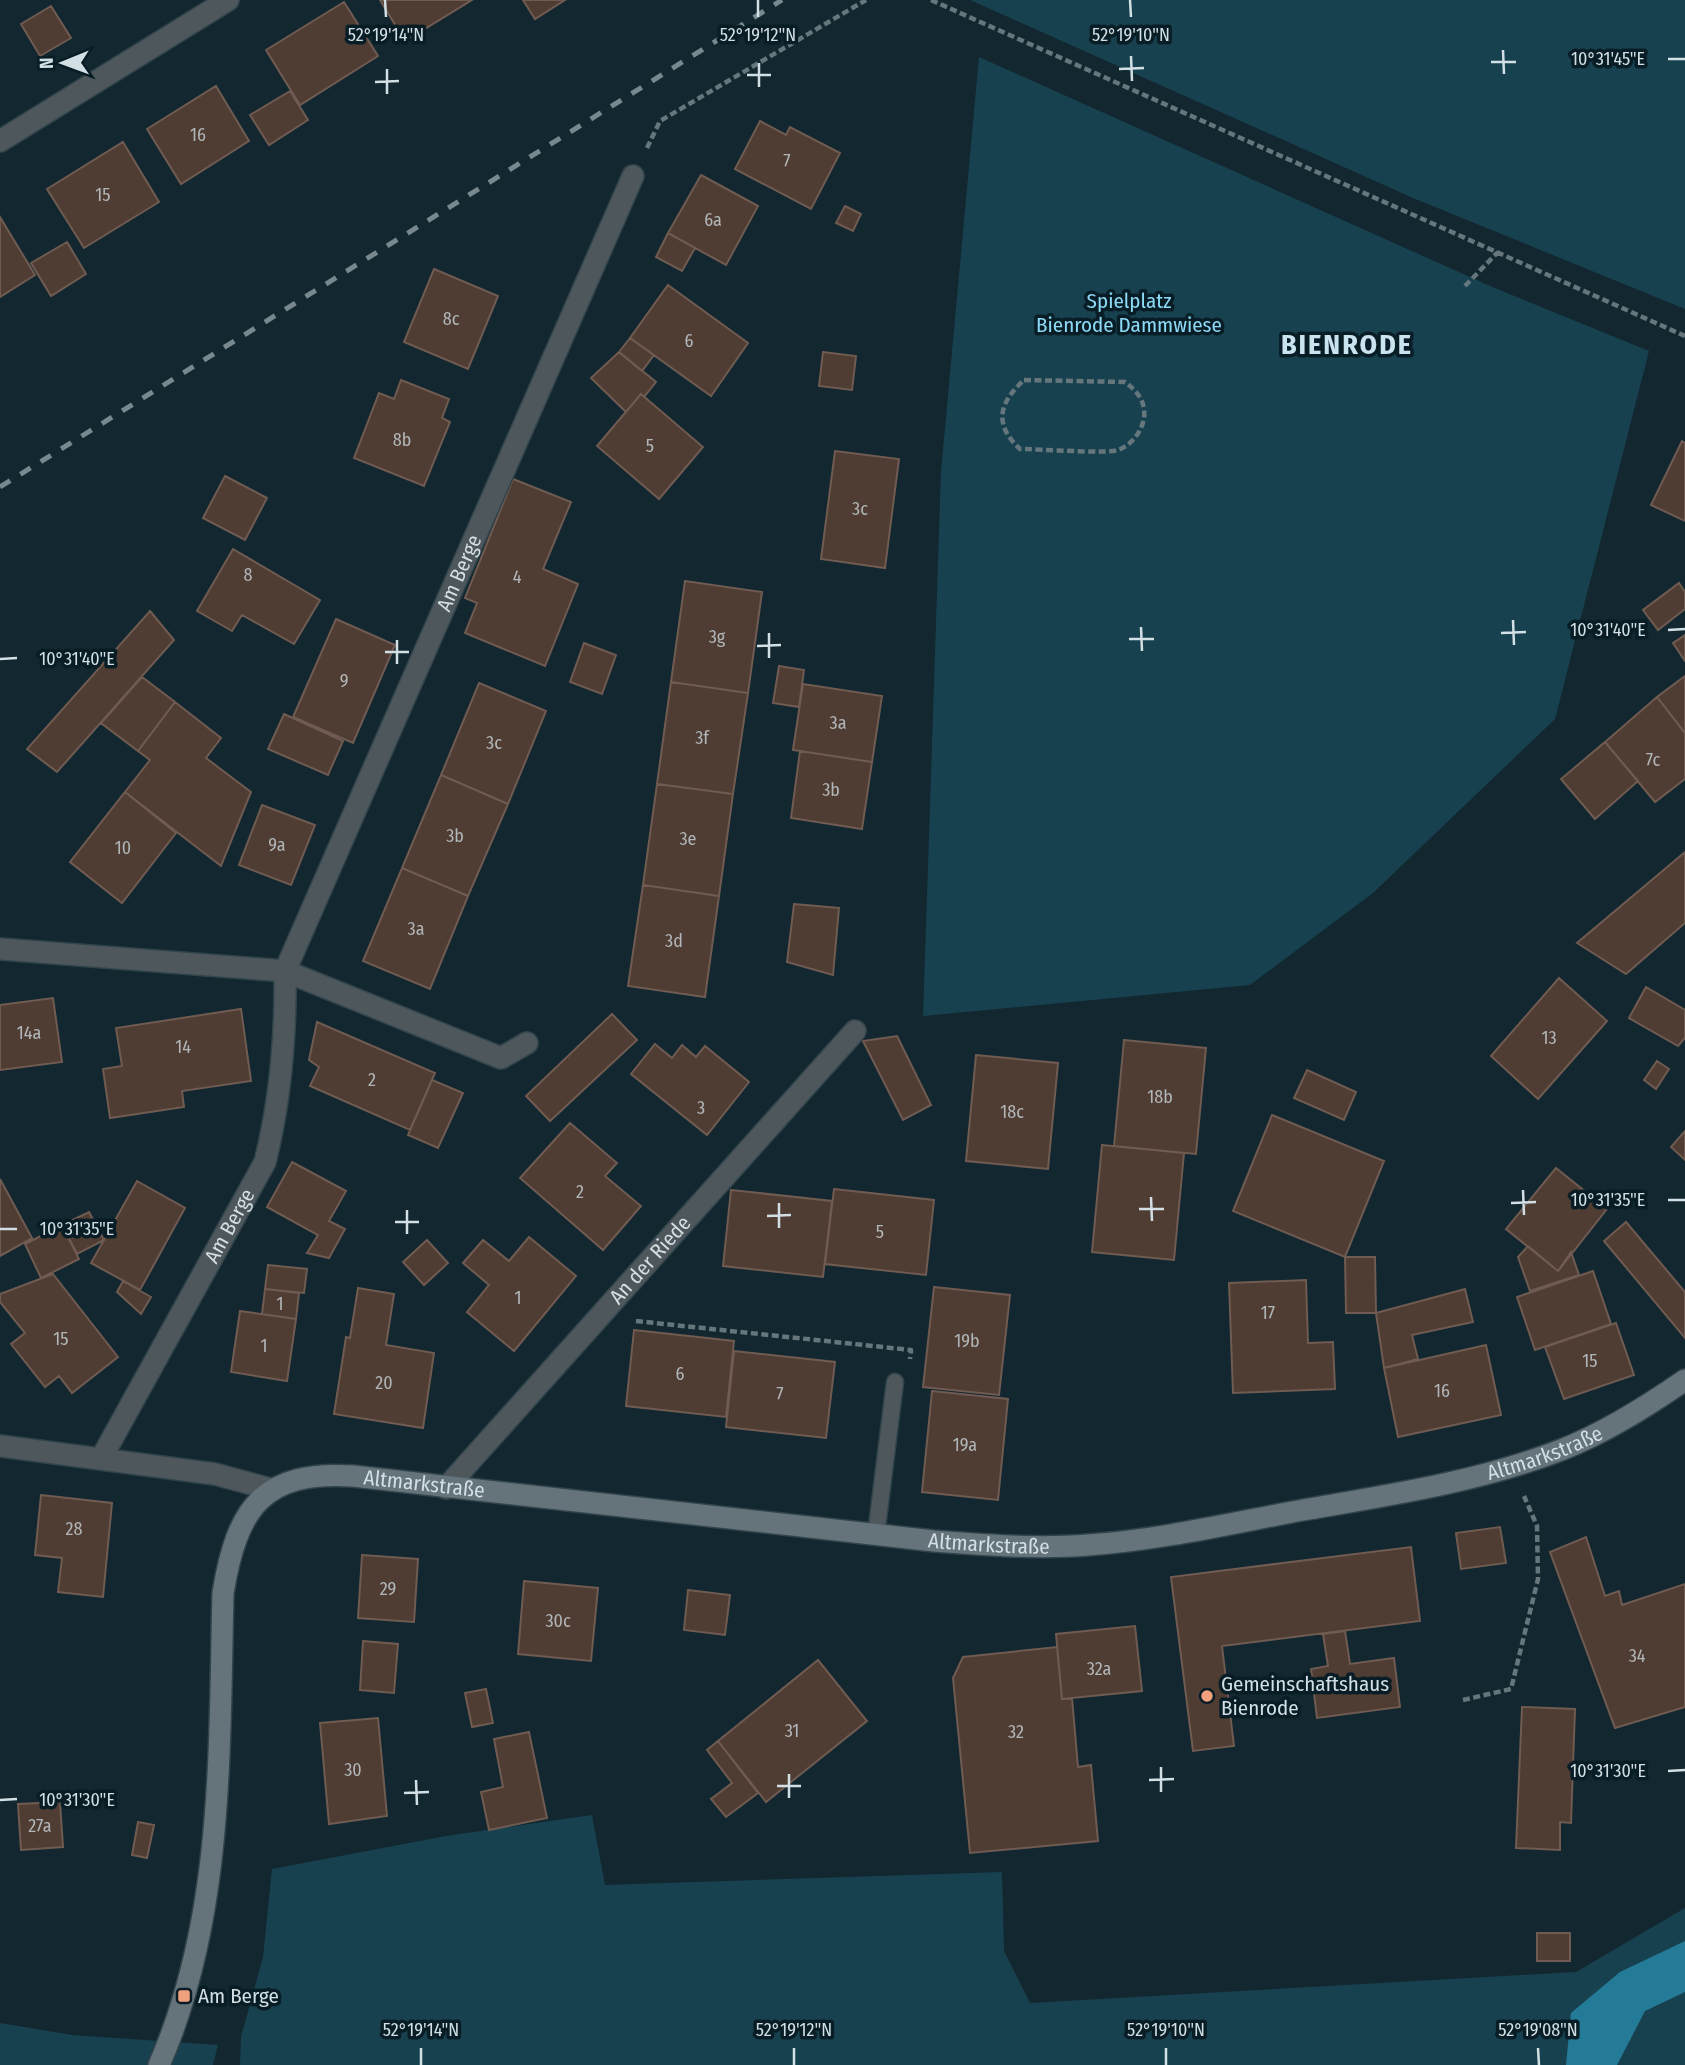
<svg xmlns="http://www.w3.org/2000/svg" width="1685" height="2065" font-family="'Fira Sans Condensed',sans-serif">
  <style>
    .green { fill: #184150 }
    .water { fill: #247b98 }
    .building { fill: #4f3c33; stroke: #6f5b51; stroke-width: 2 }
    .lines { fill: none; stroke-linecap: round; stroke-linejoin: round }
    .lane-casing { stroke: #31444c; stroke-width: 19 }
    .street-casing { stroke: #31444c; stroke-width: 24 }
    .secondary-casing { stroke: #31444c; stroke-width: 24 }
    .path { stroke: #65767d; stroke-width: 4.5; stroke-dasharray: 7 3.5; stroke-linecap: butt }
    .lane { stroke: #4e575b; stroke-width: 16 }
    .street { stroke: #4e575b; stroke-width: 21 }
    .secondary { stroke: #65747b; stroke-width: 21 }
    .rail { stroke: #77888e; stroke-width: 5; stroke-dasharray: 12 12; stroke-linecap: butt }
    .ticks { fill: none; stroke: #d2dfe4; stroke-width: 2.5 }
    .poi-dot { fill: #f1a17d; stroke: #081d25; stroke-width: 2.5 }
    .labels { text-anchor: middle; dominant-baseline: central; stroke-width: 7; stroke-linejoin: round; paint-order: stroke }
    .number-label { font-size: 18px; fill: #b1b6b8 }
    .park-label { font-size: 21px; fill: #8ddaf7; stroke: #081d25 }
    .street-label { font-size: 21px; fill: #d2dfe4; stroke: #081d25 }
    .poi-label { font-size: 21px; fill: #d2dfe4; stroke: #081d25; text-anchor: start }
    .district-label { font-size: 28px; font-weight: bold; letter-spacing: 2px; fill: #cae4ef; stroke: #081d25 }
    .ticks-label { font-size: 18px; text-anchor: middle; fill: #d2dfe4; stroke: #081d25; stroke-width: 7; stroke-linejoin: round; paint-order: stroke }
  </style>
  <rect width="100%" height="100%" fill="#12272f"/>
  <path class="green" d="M970,0h715v309l-272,-111z
    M979,57l511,229 159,65 -94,368 -182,174 -123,92 -327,31 18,-544z
    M592,1815l13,70 397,-13 2,79 26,52 546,-31 109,-64v157h-1445l1,-28 22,-80 9,-88 174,-33z
    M0,2023l72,12 146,10 -5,20h-213z"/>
  <path class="water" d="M1685,1941v51l-40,19 -28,54h-51l5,-52 49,-41z"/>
  <path class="building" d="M380,0h92l-67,41z
    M523,0h42l-30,19z
    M344,2l34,54 -78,49 -34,-55z
    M51,6l20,32 -31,18 -19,-32z
    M216,86l33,55 -68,43 -34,-55z
    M290,91l18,29 -39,25 -19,-30z
    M760,121l26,14 4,-8 50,26 -29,56 -76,-40z
    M123,142l36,60 -75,46 -37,-59z
    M701,175l57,31 -32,59 -58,-32z
    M845,206l16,8 -8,17 -17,-8z
    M0,217l35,58 -35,22z
    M668,233l27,15 -13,23 -26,-14z
    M67,242l19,32 -35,22 -20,-33z
    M434,269l64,27 -30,73 -64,-27z
    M668,285l80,58 -37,53 -81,-58z
    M630,338l24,17 -12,16 -23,-19z
    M619,352l37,30 -12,15 -3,-3 -15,18 -35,-34z
    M823,352l33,4 -4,34 -33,-4z
    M401,380l48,19 -7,19 8,4 -26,64 -70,-28 25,-65 15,6z
    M641,394l62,53 -44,52 -62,-53z
    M1682,441l3,2v78l-34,-16z
    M835,451l64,8 -14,109 -64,-9z
    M225,476l42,22 -22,42 -42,-22z
    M513,479l58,23 -28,67 35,15 -33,82 -80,-33 12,-30 -12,-5z
    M233,549l87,51 -26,44 -52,-29 -10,16 -35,-20z
    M685,581l77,11 -14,101 -77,-11z
    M1679,583l6,9v17l-27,21 -15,-20z
    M150,611l24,29 -117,132 -30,-23z
    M336,619l59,26 -42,98 -60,-26z
    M1685,635v26l-12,-18z
    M584,643l32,12 -14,39 -32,-12z
    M779,666l25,4 -5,37 -26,-4z
    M1685,676v57l-28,-36z
    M142,677l33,25 -37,49 -37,-28z
    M671,682l77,11 -15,101 -76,-10z
    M479,683l67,28 -38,93 -67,-29z
    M803,684l79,12 -10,66 -79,-12z
    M1657,697l28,36v46l-30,23 -50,-60z
    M175,702l46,36 -15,20 45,34 -30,74 -96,-74 25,-32 -12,-9z
    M284,714l59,27 -15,34 -60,-26z
    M1605,742l33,39 -43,38 -34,-40z
    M800,751l72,11 -10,67 -71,-11z
    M441,775l67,29 -40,92 -66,-28z
    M657,784l76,10 -14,102 -76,-11z
    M125,792l51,41 -54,70 -52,-41z
    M262,805l53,20 -24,60 -52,-20z
    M1685,852v71l-59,51 -49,-31z
    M402,868l66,28 -38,93 -67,-28z
    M643,885l76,11 -14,101 -77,-11z
    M794,904l45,4 -6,67 -46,-13z
    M1559,978l48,43 -69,78 -47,-43z
    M1646,987l39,23v28l-7,8 -49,-28z
    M53,998l9,64 -62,8v-65z
    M241,1009l10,72 -69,10 2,16 -74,11 -7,-49 19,-3 -6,-38z
    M612,1014l25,26 -87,81 -24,-25z
    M317,1022l118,51 -25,57 -100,-44 9,-19 -10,-7z
    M897,1036l34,69 -28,15 -40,-79z
    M1124,1040l82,8 -10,106 -82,-8z
    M655,1044l17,14 10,-13 14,12 9,-11 44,36 -42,53 -76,-61z
    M976,1055l82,8 -10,106 -82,-8z
    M1657,1061l12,8 -13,20 -12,-9z
    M1307,1070l49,22 -12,28 -50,-22z
    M432,1080l31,13 -25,55 -30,-13z
    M1272,1115l112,46 -39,96 -112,-46z
    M570,1123l47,40 -12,13 36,30 -38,44 -83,-72z
    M1685,1131v29l-14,-13z
    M1102,1145l82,8 -10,107 -82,-8z
    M292,1162l54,29 -17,30 16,8 -16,29 -22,-5 11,-18 -51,-28z
    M1556,1168l51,41 -49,62 -52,-42z
    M0,1179l32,59 -32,18z
    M137,1181l48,27 -45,82 -49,-27z
    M834,1189l100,11 -8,75 -101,-11z
    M731,1190l101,11 -9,76 -100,-11z
    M89,1212l15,28 -27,14 -15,-29z
    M1626,1222l59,70v46l-81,-97z
    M62,1225l17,34 -38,19 -16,-34z
    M529,1237l47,39 -62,75 -47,-39 22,-27 -26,-22 20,-23 26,21z
    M427,1240l21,23 -24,22 -21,-23z
    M1528,1246l30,25 13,-19 8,23 -49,16 -12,-34z
    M1345,1257h30l1,56h-30z
    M268,1265l39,4 -3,24 -39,-4z
    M1593,1271l18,53 -76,26 -18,-53z
    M53,1274l65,83 -46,36 -13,-17 -14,11 -34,-43 14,-11 -25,-31v-8z
    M1306,1280l2,63 25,-1 2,47 -102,4 -4,-110z
    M123,1281l28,16 -10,17 -24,-22z
    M934,1287l76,8 -11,100 -76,-8z
    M358,1288l36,6 -8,51 48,8 -11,75 -89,-14 12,-77 4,1z
    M265,1289l34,4 -3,26 -34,-5z
    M1465,1289l8,33 -61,13 6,24 -34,9 -8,-55z
    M240,1311l56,8 -9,62 -56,-9z
    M1616,1323l18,52 -70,24 -19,-52z
    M634,1330l100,11 -8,76 -100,-11z
    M1486,1345l15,70 -103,22 -14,-69z
    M734,1351l101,11 -9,76 -100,-11z
    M932,1391l76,8 -10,101 -76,-8z
    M41,1495l71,8 -9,94 -45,-5 4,-34 -27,-3z
    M1500,1527l6,36 -45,6 -5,-36z
    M1586,1537l19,59 14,-5 3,14 63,-21v123l-70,21 -65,-176z
    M1411,1547l9,74 -198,25 12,100 -41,5 -22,-174z
    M362,1555l56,4 -4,63 -56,-4z
    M524,1581l74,7 -7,73 -73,-7z
    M688,1590l42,5 -5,40 -41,-5z
    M1135,1626l7,65 -80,8 -6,-65z
    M1345,1631l5,33 44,-6 6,49 -83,11 -6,-49 17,-3 -5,-32z
    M363,1641l35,3 -4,49 -34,-3z
    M1057,1647l5,52 10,-1 6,69 13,-2 7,76 -128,12 -17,-175 10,-21z
    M818,1660l49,61 -101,81 -48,-61z
    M486,1689l7,34 -21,4 -7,-34z
    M1522,1707l53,2 -4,114 -11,-1v28l-44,-2z
    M378,1718l9,98 -58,8 -9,-101z
    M529,1732l18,86 -58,12 -8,-38 22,-5 -9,-48z
    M718,1741l40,52 -32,24 -15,-18 21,-16 -25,-33z
    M60,1802l3,45 -42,3 -3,-46z
    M138,1822l16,3 -7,33 -15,-3z
    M1537,1933h33v28h-33z"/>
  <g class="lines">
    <g class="lane-casing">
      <path id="lane" d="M876,1535l19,-153"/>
    </g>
    <g class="street-casing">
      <g id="street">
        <path d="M0,141l228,-141"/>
        <path d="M0,949l285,22 216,87 26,-15"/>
        <path d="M0,1446l215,28 55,15"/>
        <path id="s1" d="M102,1457l163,-295c16,-64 21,-125 20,-191l348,-795"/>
        <path id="s2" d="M446,1488l409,-457"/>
      </g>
    </g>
    <g class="secondary-casing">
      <g id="secondary">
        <path id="s3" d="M159,2065c65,-148 60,-314 64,-472 14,-85 40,-123 130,-117l581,65c51,4 103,8 154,4 72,-5 144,-22 215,-35 86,-15 175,-28 258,-60 44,-17 85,-43 124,-70"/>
      </g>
    </g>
    <path class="path" d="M931,0l754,336
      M647,148l13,-27 206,-121
      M1465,286l33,-34
      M1024,380l101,2c12,9 21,19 19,36 -2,13 -12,27 -26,32 -13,4 -79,-1 -98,-1 -27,-25 -21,-46 4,-69z
      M636,1321l275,29 -1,9
      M1463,1700l48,-11 27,-110 -1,-53 -13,-30"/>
    <use href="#lane" class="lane"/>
    <use href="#street" class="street"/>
    <use href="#secondary" class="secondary"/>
    <path class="rail" d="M0,487l782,-487"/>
  </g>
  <path class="ticks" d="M385,0l1,17M758,0v17M1130,0l1,17M1503,50l1,24M1131,56l1,25M1668,59h17M1491,62h25M759,63v24M387,69v25M1119,69l25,-1M747,75h24M375,82l24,-1M1513,620l1,25M1141,627l1,24M1668,630l17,-1M769,633v25M1501,633l25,-1M1129,639h25M397,640v24M757,646l24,-1M385,652h24M0,659l17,-1M1523,1190l1,25M1151,1197l1,24M1668,1200h17M779,1203v25M1511,1203l25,-1M1139,1209h25M407,1210v24M767,1216l24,-1M395,1222h24M0,1229h17M1161,1767v25M1668,1771l17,-1M789,1774v24M416,1780l1,25M1149,1780l25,-1M777,1786h24M404,1793l25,-1M0,1800l17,-1M421,2048v17M794,2048v17M1166,2048v17M1538,2048l1,17"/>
  <g class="poi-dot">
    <circle cx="1207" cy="1696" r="7"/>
    <rect x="177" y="1989" width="14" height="14" rx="3.5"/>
  </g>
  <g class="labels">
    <g class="number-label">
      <text x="198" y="135">16</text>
      <text x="787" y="161">7</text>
      <text x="103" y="195">15</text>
      <text x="713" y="220">6a</text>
      <text x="451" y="319">8c</text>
      <text x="689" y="341">6</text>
      <text x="402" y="440">8b</text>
      <text x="650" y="446">5</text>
      <text x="860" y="509">3c</text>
      <text x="248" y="575">8</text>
      <text x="517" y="577">4</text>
      <text x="717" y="637">3g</text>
      <text x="344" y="681">9</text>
      <text x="838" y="723">3a</text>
      <text x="702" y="738">3f</text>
      <text x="494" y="743">3c</text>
      <text x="1653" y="760">7c</text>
      <text x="831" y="790">3b</text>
      <text x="455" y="836">3b</text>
      <text x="688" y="839">3e</text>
      <text x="277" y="845">9a</text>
      <text x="123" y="848">10</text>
      <text x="416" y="929">3a</text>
      <text x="674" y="941">3d</text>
      <text x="29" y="1033">14a</text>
      <text x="1549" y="1038">13</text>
      <text x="183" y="1047">14</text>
      <text x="372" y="1080">2</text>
      <text x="1160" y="1097">18b</text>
      <text x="701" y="1108">3</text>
      <text x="1012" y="1112">18c</text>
      <text x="580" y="1192">2</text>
      <text x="880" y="1232">5</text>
      <text x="518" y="1298">1</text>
      <text x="280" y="1304">1</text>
      <text x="1268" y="1313">17</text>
      <text x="61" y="1339">15</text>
      <text x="967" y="1341">19b</text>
      <text x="264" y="1346">1</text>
      <text x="1590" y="1361">15</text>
      <text x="680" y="1374">6</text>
      <text x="384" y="1383">20</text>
      <text x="1442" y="1391">16</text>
      <text x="780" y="1394">7</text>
      <text x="965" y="1445">19a</text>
      <text x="74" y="1529">28</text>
      <text x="388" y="1589">29</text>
      <text x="558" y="1621">30c</text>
      <text x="1637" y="1656">34</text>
      <text x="1099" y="1669">32a</text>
      <text x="792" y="1731">31</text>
      <text x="1016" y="1732">32</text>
      <text x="353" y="1770">30</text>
      <text x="40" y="1826">27a</text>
    </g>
    <g class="park-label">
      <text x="1129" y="301">Spielplatz<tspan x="1129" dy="24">Bienrode Dammwiese</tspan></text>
    </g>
    <g class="street-label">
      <text stroke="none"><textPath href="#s1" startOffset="964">Am Berge</textPath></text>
      <text stroke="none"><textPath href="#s1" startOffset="264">Am Berge</textPath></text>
      <text stroke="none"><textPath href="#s2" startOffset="306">An der Riede</textPath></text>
      <text stroke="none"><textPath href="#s3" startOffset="1886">Altmarkstraße</textPath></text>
      <text stroke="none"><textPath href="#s3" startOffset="752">Altmarkstraße</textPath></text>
      <text stroke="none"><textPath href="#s3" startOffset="1320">Altmarkstraße</textPath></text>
    </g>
    <g class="poi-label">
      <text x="1221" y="1684">Gemeinschaftshaus<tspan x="1221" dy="24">Bienrode</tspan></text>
      <text x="198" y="1996">Am Berge</text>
    </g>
    <g class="district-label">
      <text x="1347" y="344">BIENRODE</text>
    </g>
  </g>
  <g class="ticks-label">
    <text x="386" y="41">52°19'14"N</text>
    <text x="758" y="41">52°19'12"N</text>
    <text x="1131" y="41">52°19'10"N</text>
    <text x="1608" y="65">10°31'45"E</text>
    <text x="1608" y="636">10°31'40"E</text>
    <text x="77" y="665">10°31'40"E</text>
    <text x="1608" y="1206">10°31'35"E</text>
    <text x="77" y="1235">10°31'35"E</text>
    <text x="1608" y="1777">10°31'30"E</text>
    <text x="77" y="1806">10°31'30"E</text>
    <text x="421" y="2036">52°19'14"N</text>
    <text x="794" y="2036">52°19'12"N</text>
    <text x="1166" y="2036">52°19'10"N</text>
    <text x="1538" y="2036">52°19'08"N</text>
  </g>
  <g transform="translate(63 63) rotate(269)" stroke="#081d25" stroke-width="5" paint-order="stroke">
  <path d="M0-5L12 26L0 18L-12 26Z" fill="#d2dfe4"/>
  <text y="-10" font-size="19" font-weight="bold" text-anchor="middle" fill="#d2dfe4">N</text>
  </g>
</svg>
